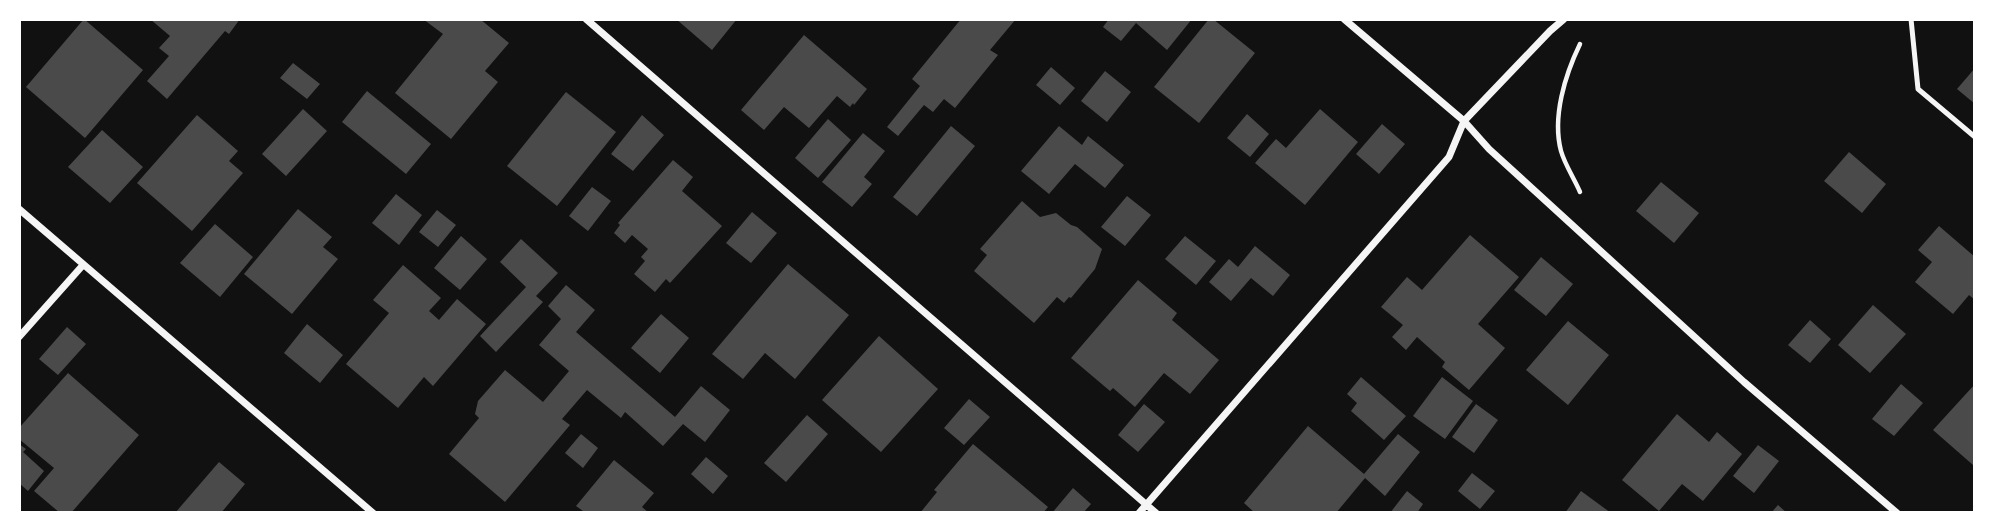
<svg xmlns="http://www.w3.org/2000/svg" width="1994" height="532" font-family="'IBM Plex Sans',sans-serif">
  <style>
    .building { fill: #4a4a4a }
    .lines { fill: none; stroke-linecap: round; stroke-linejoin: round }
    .path { stroke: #f5f5f5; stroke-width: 4.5 }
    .service { stroke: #f5f5f5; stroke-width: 5 }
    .minor { stroke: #f5f5f5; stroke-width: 7 }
  </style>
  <rect width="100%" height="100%" fill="#111"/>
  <path class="building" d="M84,19l59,51 -58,68 -59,-51z
    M150,19h90l-11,15 -4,-3 -58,68 -20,-18 22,-25 -10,-8 11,-12z
    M423,19h57l29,24 -24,28 13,11 -47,57 -56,-46 48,-59z
    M676,19h61l-25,31z
    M961,19h55l-26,31 8,5 -43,53 -11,-9 -11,13 -9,-7 -26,31 -11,-9 33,-41 -8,-7z
    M1109,19h83l-25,31 -31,-27 -15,18 -18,-14z
    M1209,19h4l42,34 -56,70 -45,-36z
    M804,35l63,54 -13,16 -1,-2 -3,4 -13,-11 -28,32 -25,-21 -20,23 -23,-20z
    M293,63l27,21 -13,15 -27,-21z
    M1051,67l24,21 -15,17 -24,-20z
    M1975,68v36l-18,-15z
    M1105,71l26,21 -24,30 -26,-21z
    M367,91l64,53 -25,30 -64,-52z
    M566,92l50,40 -59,74 -50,-40z
    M303,109l24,22 -41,45 -24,-22z
    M1320,109l38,33 -53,63 -50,-42 21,-24 10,9z
    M1247,114l22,20 -19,23 -23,-19z
    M197,115l41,36 -9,10 14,12 -51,58 -55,-48z
    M642,115l22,20 -31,36 -22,-17z
    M828,119l23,21 -33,38 -23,-20z
    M1382,124l23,20 -26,30 -23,-20z
    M951,126l24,20 -58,70 -24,-19z
    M1059,126l23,19 6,-9 36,29 -19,23 -30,-24 -26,30 -28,-23z
    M102,130l41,37 -33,36 -42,-36z
    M863,133l22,18 -21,26 8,7 -20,23 -30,-25z
    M1849,152l37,32 -24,29 -38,-32z
    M673,160l20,17 -11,14 40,35 -52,57 -4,-4 -11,13 -21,-18 11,-13 -4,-4 7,-8 -16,-14 -7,8 -11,-10 6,-8 -2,-2z
    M1661,182l38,31 -25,30 -38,-32z
    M592,187l19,14 -23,30 -19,-15z
    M396,194l26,21 -23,30 -27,-22z
    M1127,196l24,19 -26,31 -24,-19z
    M1022,201l18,16 16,-4 15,12 6,2 25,22 -7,20 -24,29 -2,-1 -5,6 -7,-6 -23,26 -60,-52 13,-16 -7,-6z
    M298,209l34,28 -9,10 15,12 -46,55 -48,-40z
    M437,210l19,15 -18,22 -19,-15z
    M752,212l25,21 -26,30 -25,-20z
    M215,224l38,33 -33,40 -40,-34z
    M1939,226l36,31v43l-6,-5 -16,19 -38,-32 17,-20 -14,-12z
    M1470,235l49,42 -41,47 27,24 -36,42 -27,-23 3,-5 -28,-25 -11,13 -14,-13 11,-12 -22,-18 26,-30 15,13z
    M461,236l26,23 -27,31 -26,-22z
    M1185,236l31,25 -20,24 -31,-26z
    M521,239l37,34 -22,23 7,6 -47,50 -16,-16 46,-49 -26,-25z
    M1255,246l35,29 -17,21 -22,-18 -20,23 -22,-19 20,-23 9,8z
    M1541,257l32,27 -27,32 -32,-26z
    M788,264l61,51 -54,64 -30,-26 -22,26 -31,-25z
    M403,265l38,33 -12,13 10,9 18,-21 29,25 -53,62 -9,-9 -26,31 -52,-44 43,-51 -16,-13z
    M1138,280l39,33 -5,7 47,40 -29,34 -26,-21 -29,34 -22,-19 -3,3 -39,-33z
    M566,285l29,25 -19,22 99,85 26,-31 29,24 -25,32 -22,-18 -20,22 -38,-34 -4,6 -34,-28 -25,29 8,6 -65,77 -56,-48 30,-36 -4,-4 3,-13 27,-31 38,32 26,-31 -30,-26 22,-26 -13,-13z
    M1873,305l33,29 -36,39 -32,-28z
    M661,314l28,24 -29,35 -29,-25z
    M1810,320l21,19 -21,24 -22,-18z
    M1568,321l41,34 -41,50 -42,-35z
    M307,324l36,31 -23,28 -36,-30z
    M67,327l19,17 -28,31 -19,-16z
    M879,336l59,53 -57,63 -59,-52z
    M68,373l71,62 -68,78h-11l-26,-22 20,-23 -35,-29v-11z
    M1361,377l45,39 -22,24 -33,-29 6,-8 -10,-9z
    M1442,377l31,24 -28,38 -32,-23z
    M1901,384l22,19 -29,33 -22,-17z
    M1975,384v79l-2,2 -40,-35z
    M969,399l21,18 -26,28 -20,-17z
    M1144,404l21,18 -27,30 -20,-17z
    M1476,404l22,16 -24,33 -22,-16z
    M1677,414l32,28 8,-10 25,22 -39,47 -21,-17 -23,27 -37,-31z
    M807,415l21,19 -42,48 -22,-19z
    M1308,426l56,48 34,-40 22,18 -35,44 -20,-18 -29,35h-81l-11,-10z
    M581,434l17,14 -15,20 -18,-15z
    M19,444l7,5 -3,3 21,19 -16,20 -9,-8z
    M973,444l75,63 -5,6h-123l17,-21 -3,-2z
    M1758,445l21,16 -25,32 -21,-17z
    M706,457l22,19 -15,18 -22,-20z
    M614,460l40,33 -12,14 7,6h-67l1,-2 -7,-5z
    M219,462l26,22 -24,29h-46z
    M1472,473l23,18 -15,18 -22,-18z
    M1073,488l18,16 -8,9h-31z
    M1407,491l16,13 -6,9h-27z
    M1581,491l30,22h-46z
    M1778,505l9,8h-16z"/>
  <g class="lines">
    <path class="path" d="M1580,192c-6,-14 -15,-27 -19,-41 -9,-34 4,-76 19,-107"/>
    <path class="service" d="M1911,19l7,70 57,48"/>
    <path class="minor" d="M586,19l570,494
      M1344,19l120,102 25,28 255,233 153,131
      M19,209l354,304
      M19,337l64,-72
      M1139,513l310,-356 15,-36 86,-90 14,-12"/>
  </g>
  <rect width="1994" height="532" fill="none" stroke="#ffffff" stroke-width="42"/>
</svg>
